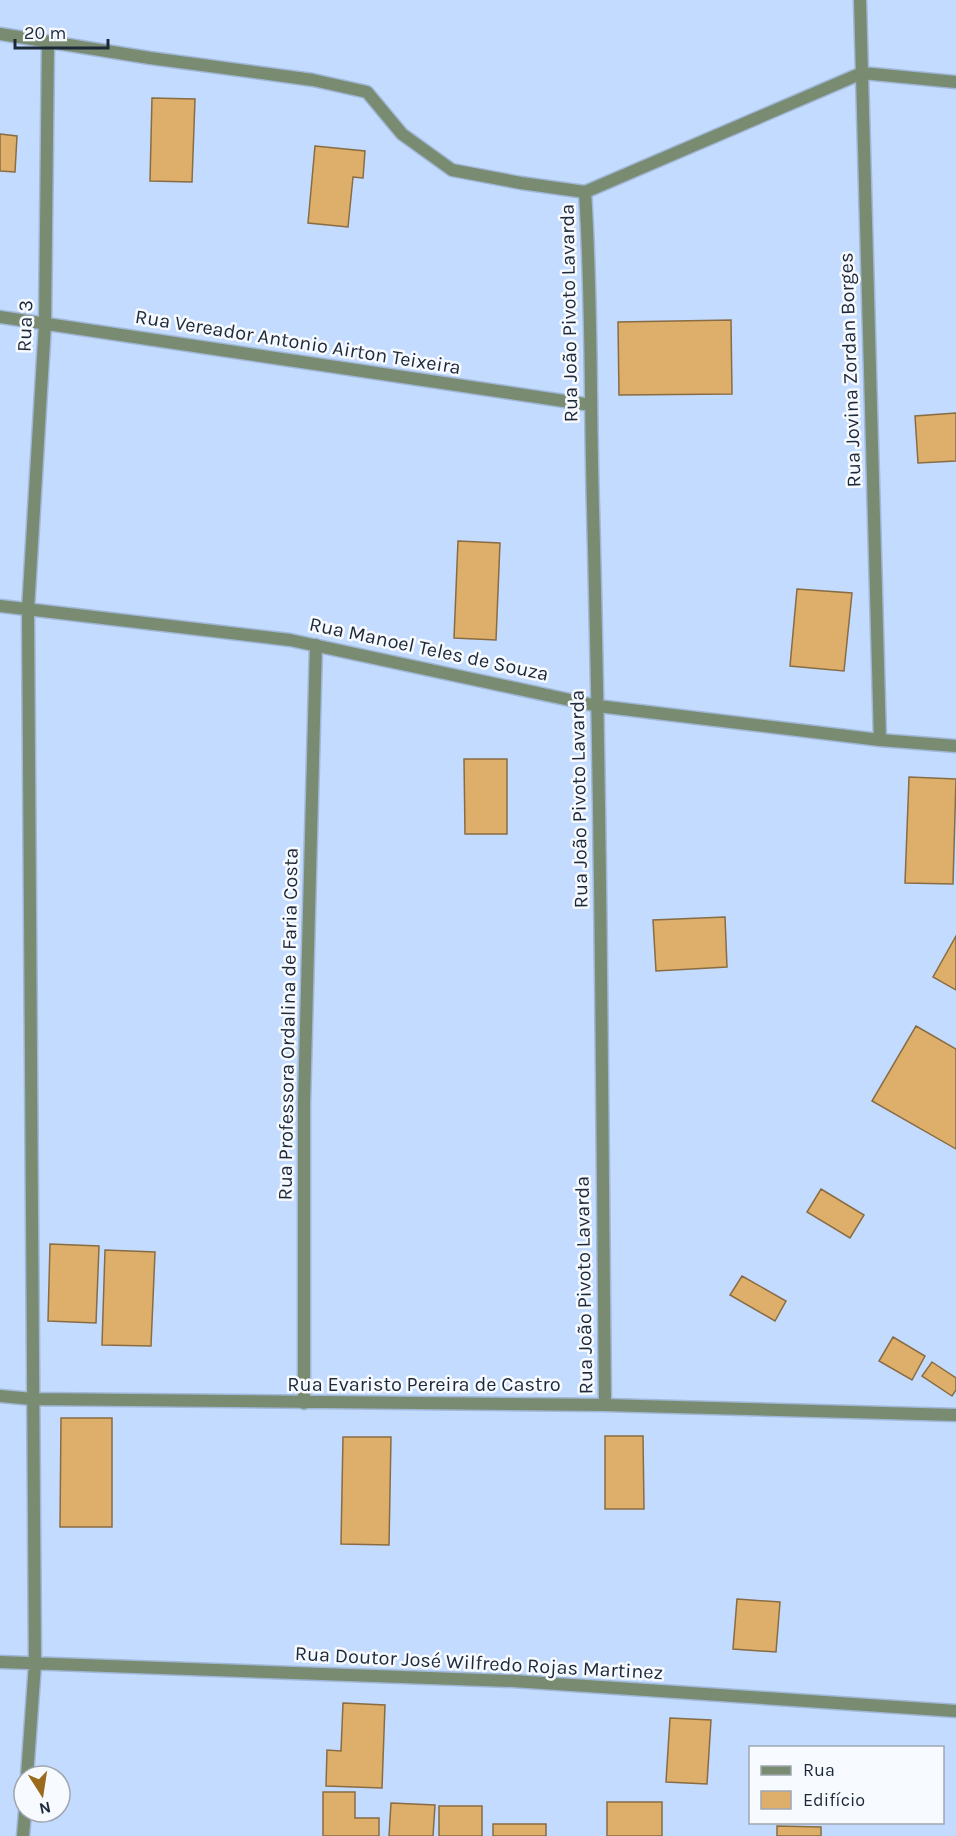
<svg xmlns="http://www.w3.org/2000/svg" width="956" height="1836" font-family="Karla,sans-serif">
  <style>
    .building { fill: #ddaf6b; stroke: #896c43; stroke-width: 1.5 }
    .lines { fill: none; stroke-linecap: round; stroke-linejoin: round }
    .minor-casing { stroke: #a1b7d7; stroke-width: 15 }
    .minor { stroke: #798c71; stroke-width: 12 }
    .labels { text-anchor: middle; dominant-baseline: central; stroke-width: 5; stroke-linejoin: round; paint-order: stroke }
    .street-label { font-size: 20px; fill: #1d2939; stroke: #f7faff }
  </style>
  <rect width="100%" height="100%" fill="#c2dbfe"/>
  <path class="building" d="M152,98l43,1 -3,83 -42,-1z
    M0,134l17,2 -2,36 -15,-1z
    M315,146l50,5 -2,27 -10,-1 -5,50 -40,-4z
    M731,320l1,74 -113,1 -1,-73z
    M956,413v48l-38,2 -3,-47z
    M458,541l42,2 -4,97 -42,-2z
    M797,589l55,4 -8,78 -54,-5z
    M464,759h43v75h-42z
    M909,777l47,2 -3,105 -48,-1z
    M725,917l2,50 -71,4 -3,-51z
    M956,936v54l-23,-13z
    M916,1026l40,23v100l-84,-48z
    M821,1189l43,26 -14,23 -43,-26z
    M50,1244l49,2 -3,77 -48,-2z
    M105,1250l50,2 -4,94 -49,-1z
    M742,1276l44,25 -11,20 -45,-26z
    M893,1337l32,19 -13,24 -33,-19z
    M932,1362l24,16v12l-4,6 -30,-20z
    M61,1418h51v109h-52z
    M605,1436h38l1,73h-39z
    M343,1437h48l-2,108 -48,-1z
    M737,1599l43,3 -4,50 -43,-3z
    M343,1703l42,2 -3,83 -56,-2 1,-36 14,1z
    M670,1718l41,2 -4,64 -41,-2z
    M323,1792h32v26h24v18h-56z
    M607,1802h55v34h-55z
    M391,1803l44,2 -2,31h-44z
    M439,1806h43v30h-43z
    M493,1824h53v12h-53z
    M777,1826l44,1v9h-44z"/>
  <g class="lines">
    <g class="minor-casing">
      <path id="minor" d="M860,0l20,740
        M0,34l150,24 163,22 54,12 35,42 50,36 69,13 64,9 277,-119 94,9
        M585,192c7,105 5,211 8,317 8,299 9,597 12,896
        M0,317l591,88
        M0,606l290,34 308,66 282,34 76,6
        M0,1396l32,3 573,6 351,10
        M304,1403v-300l12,-458
        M0,1662l513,19 443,30
        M27,1776l8,-112 -7,-1054 17,-286 3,-282
        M23,1836l2,-24"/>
    </g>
    <use href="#minor" class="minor"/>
  </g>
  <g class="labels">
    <g class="street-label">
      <text transform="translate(569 313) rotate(-91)">Rua João Pivoto Lavarda</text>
      <text transform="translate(25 326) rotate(-88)">Rua 3</text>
      <text transform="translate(298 342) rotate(9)">Rua Vereador Antonio Airton Teixeira</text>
      <text transform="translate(850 370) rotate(-92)">Rua Jovina Zordan Borges</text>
      <text transform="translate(429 649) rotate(12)">Rua Manoel Teles de Souza</text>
      <text transform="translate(579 799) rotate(-91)">Rua João Pivoto Lavarda</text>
      <text transform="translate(288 1024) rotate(-89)">Rua Professora Ordalina de Faria Costa</text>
      <text transform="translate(584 1285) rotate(-91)">Rua João Pivoto Lavarda</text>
      <text x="424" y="1384">Rua Evaristo Pereira de Castro</text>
      <text transform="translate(479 1663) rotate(3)">Rua Doutor José Wilfredo Rojas Martinez</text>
    </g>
  </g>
  <rect x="749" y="1746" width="195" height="78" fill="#f7faff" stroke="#a0a6b0" stroke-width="1.5"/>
  <rect x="761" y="1766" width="30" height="9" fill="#798c71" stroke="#a0a6b0" stroke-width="1.5"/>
  <text x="803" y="1776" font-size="18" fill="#1d2939">Rua</text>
  <rect x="761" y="1791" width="30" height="18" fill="#ddaf6b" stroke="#a0a6b0" stroke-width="1.5"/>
  <text x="803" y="1806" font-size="18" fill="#1d2939">Edifício</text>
  <g transform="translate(42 1794) rotate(168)"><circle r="28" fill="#f7faff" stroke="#a0a6b0" stroke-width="1.5"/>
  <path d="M0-4.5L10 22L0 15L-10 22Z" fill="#996b1b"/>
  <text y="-9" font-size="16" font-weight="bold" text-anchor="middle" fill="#1d2939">N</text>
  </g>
  <path d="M15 39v9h93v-9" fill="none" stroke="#1d2939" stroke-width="3"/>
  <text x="24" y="39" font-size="18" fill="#1d2939" stroke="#f7faff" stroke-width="4.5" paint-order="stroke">20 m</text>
</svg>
